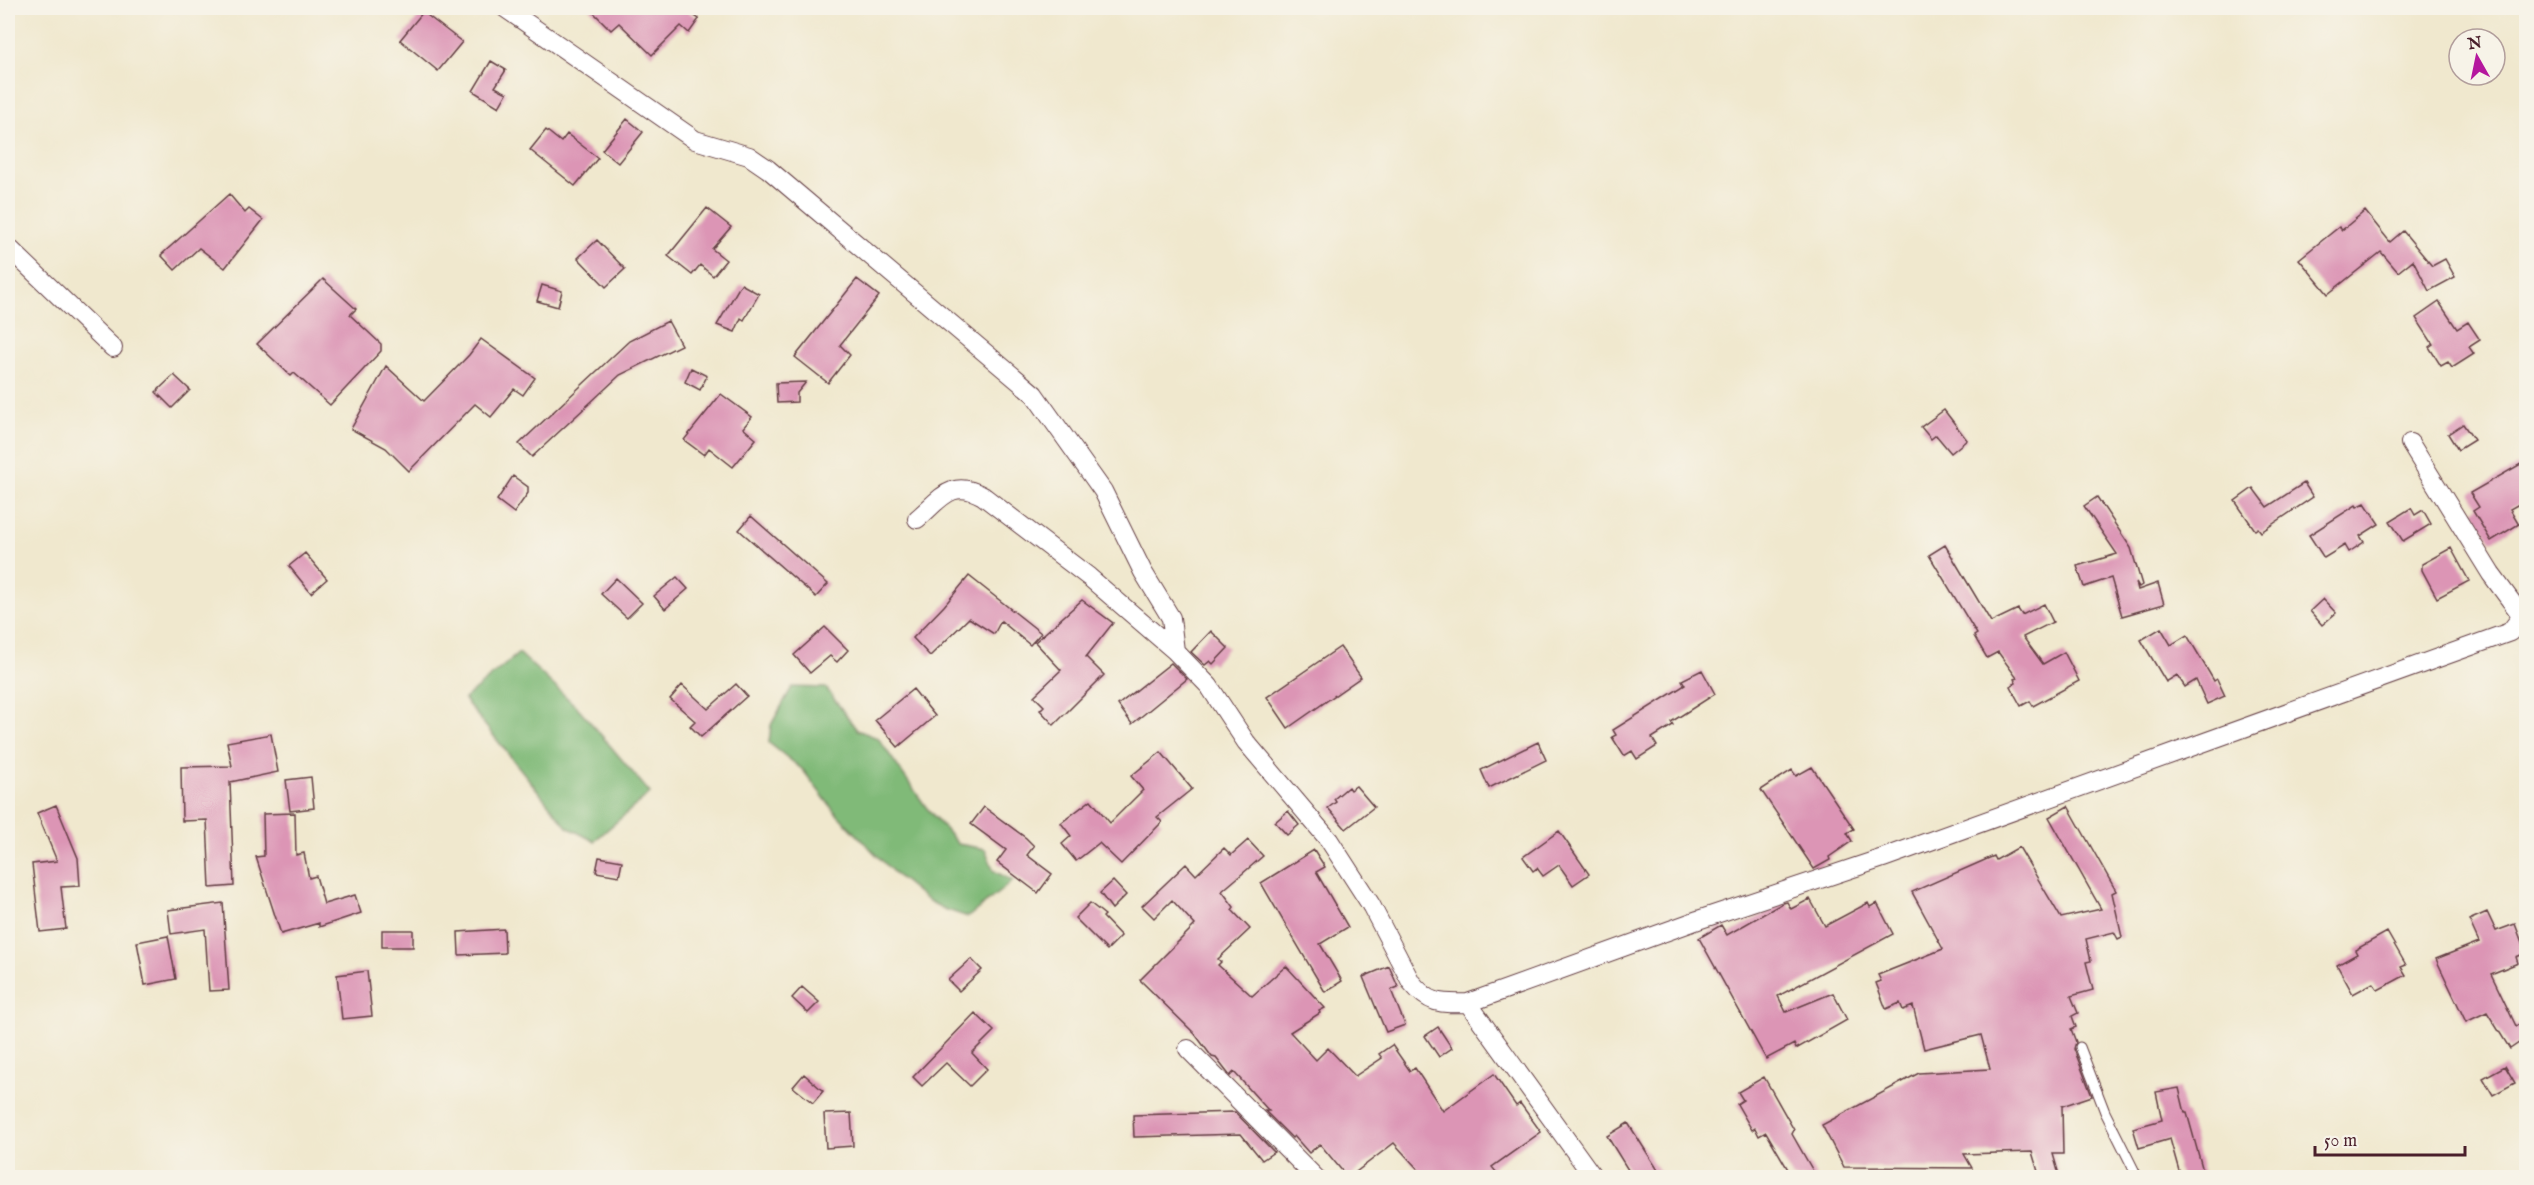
<svg xmlns="http://www.w3.org/2000/svg" width="2534" height="1185" font-family="'IM FELL English',serif">
  <style>
    .forest { fill: #80ba78; stroke: #656c52; stroke-width: 1.5 }
    .building { fill: #dc95b5 }
    .lines { fill: none; stroke-linecap: round; stroke-linejoin: round }
    .lane-casing { stroke: #633d43; stroke-width: 11 }
    .street-casing { stroke: #633d43; stroke-width: 20 }
    .lane { stroke: #fff; stroke-width: 9 }
    .street { stroke: #fff; stroke-width: 18 }
  </style>
  <rect width="100%" height="100%" fill="#f7f3e8"/>
  <filter id="ink" filterUnits="userSpaceOnUse"><feTurbulence type="fractalNoise" baseFrequency=".0167" numOctaves="2"/><feDisplacementMap in="SourceGraphic" scale="12" xChannelSelector="R" yChannelSelector="G"/><feConvolveMatrix kernelMatrix="1 2 1 2 8 2 1 2 1" color-interpolation-filters="sRGB"/></filter>
  <filter id="wash" filterUnits="userSpaceOnUse"><feTurbulence type="fractalNoise" baseFrequency=".008" numOctaves="4" result="noise"/><feDisplacementMap in="SourceGraphic" scale="24" xChannelSelector="R" yChannelSelector="G"/><feGaussianBlur stdDeviation="1.35" result="paint"/><feColorMatrix in="noise" values="0 0 0 0 0 0 0 0 0 0 0 0 0 0 0 0 0 1.4 0 .05"/><feComposite in="paint" operator="in"/></filter>
  <g filter="url(#wash)">
    <rect width="100%" height="100%" fill="#f0e8ce"/>
    <path class="forest" d="M519,653l61,57 70,83 -56,48 -27,-14 -103,-128z
      M792,687l34,1 31,42 21,8 48,69 32,37 27,5 9,22 19,10 -45,36 -24,-8 -17,-9 -32,-26 -61,-63 -31,-41 -34,-27 2,-18z"/>
    <g id="blocks">
      <path class="building" d="M589,8h94l16,11 -10,14 -8,-7 -29,29 -33,-32 -8,7z
        M423,12l39,30 -24,29 -38,-31z
        M491,61l15,9 -11,17 12,6 -8,14 -26,-16z
        M627,119l16,13 -25,31 -16,-13z
        M546,130l15,12 6,-8 31,24 -23,28 -45,-36z
        M229,194l16,19 4,-4 14,11 -38,48 -26,-20 -24,22 -14,-15z
        M707,208l24,19 -19,22 14,11 -13,16 -13,-11 -8,10 -24,-19z
        M2365,211l25,31 13,-11 29,35 13,-7 10,18 -26,14 -16,-31 -15,12 -17,-20 -53,42 -29,-35 40,-32 3,3z
        M597,240l28,29 -19,18 -28,-29z
        M323,279l33,30 -6,6 31,29v7l-51,54 -36,-32 -3,3 -34,-32z
        M857,279l22,17 -39,49 10,10 -22,28 -33,-26z
        M741,284l18,10 -15,26 -3,-2 -6,14 -18,-7z
        M542,285l20,6 -4,16 -21,-6z
        M2439,302l18,27 11,-7 12,18 -11,7 5,7 -22,14 -4,-6 -7,4 -12,-19 4,-3 -17,-26z
        M668,321l13,24 -61,30 -88,82 -13,-13 110,-103z
        M481,339l54,39 -12,17 -9,-6 -23,28 -16,-13 -66,67 -23,-23 -35,-19 35,-63 38,35 45,-46z
        M691,368l16,8 -7,14 -15,-8z
        M174,375l16,15 -18,18 -16,-16z
        M806,382l-9,11v9l-20,1 -1,-20z
        M721,394l31,23 -9,11 13,11 -23,28 -24,-19 -5,7 -20,-15z
        M1944,410l23,30 -16,13 -15,-18 -5,4 -10,-12z
        M2463,424l11,16 -16,10 -10,-16z
        M2526,461v39l-16,9 9,15 -28,17 -18,-30 6,-4 -9,-14z
        M513,476l15,11v6l-14,20 -17,-13z
        M2304,483l9,14 -52,35 -3,-4 -3,2 -20,-29 18,-13 14,19z
        M2097,497l34,51 11,37 -3,2 -3,-5 2,8 20,-7 6,21 -42,12 -11,-38 -27,9 -7,-21 40,-12 -33,-48z
        M2365,503l14,21 -19,12 4,6 -15,10 -4,-7 -21,13 -15,-23 47,-30 1,2z
        M2411,508l4,7 8,-5 8,14 -28,17 -13,-20z
        M751,516l77,68 -12,13 -77,-67z
        M1945,545l46,77 27,-13 4,6 22,-11 9,18 -30,15 20,27 21,-12 15,29 -46,25 -3,-5 -9,5 -11,-20 6,-3 -2,-4 3,-1 -19,-26 -11,6 -13,-22 3,-2 -48,-79z
        M2451,548l18,33 -32,17 -15,-28v-6z
        M305,553l22,26 -16,14 -22,-27z
        M969,576l72,57 -11,12 -29,-24 -7,13 -25,-16 -39,38 -17,-18 31,-32z
        M677,577l11,12 -23,20 -11,-13z
        M616,578l26,25 -15,15 -26,-24z
        M2323,599l13,14 -14,12 -12,-14z
        M1082,600l31,23 -27,34 18,18 -50,50 -14,-15 4,-4 -10,-10 27,-26 -26,-28z
        M825,627l23,23 -11,12 -7,-6 -20,17 -16,-18z
        M2161,628l10,17 16,-10 27,46 3,-2 8,17 -18,8 -11,-24 -11,7 -8,-12 -11,7 -25,-42z
        M1211,631l17,17 -15,16 -3,-3 -5,4 -14,-13z
        M1340,647l21,30 -73,51 -21,-31z
        M1171,663l16,16 -55,45 -14,-19z
        M1702,670l13,24 -44,28 2,3 -21,13 5,8 -20,13 -5,-8 -8,5 -12,-19 4,-2 -3,-5 72,-45 -3,-5z
        M736,684l11,12 -46,41 -11,-11 5,-5 -25,-22 12,-14 26,24z
        M913,689l22,27 -37,31 -23,-27z
        M271,734l7,38 -48,10 4,104 -24,2 -3,-68 -25,1 -1,-54 51,-1 -5,-24z
        M1538,742l8,18 -57,28 -8,-18z
        M1161,752l31,37 -35,28 5,5 -41,42 -22,-21 -23,18 -14,-17 9,-8 -10,-13 30,-23 19,23 33,-33 -12,-14z
        M1812,767l42,62 -7,4 5,8 -23,16 1,3 -16,9 -53,-79 31,-20 4,6z
        M311,777l3,31 -24,3 -4,-31z
        M1356,786l18,21 -28,22 -18,-21 8,-6 -2,-3 14,-12 2,3z
        M56,805l22,53 2,28 -19,1 5,42 -26,3 -8,-68 25,-3 -20,-48z
        M2068,806l48,85 -4,2 10,44 -4,2 -4,-7 -28,7 5,22 -5,1 7,28 -22,6 7,17 -6,3 4,11 -5,2 5,13 -2,7 18,47 -30,10 1,48h-10l7,24h-20l-8,-26 -68,2 8,14 -128,-1 -22,-42 97,-52 71,-4 -9,-34 -57,14 -11,-43 -10,4 -3,-7 -14,6 -10,-26 5,-2 -3,-6 65,-26 -31,-57 82,-36 2,4 23,-13 42,71 40,-9 -52,-92z
        M984,807l42,31 8,8 -7,9 25,19 -14,19 -41,-31 9,-12 -35,-26z
        M1288,811l11,14 -12,10 -12,-13z
        M295,813l1,42 8,-2 5,25 7,-2 8,28 31,-9 6,18 -42,14v-4l-38,11 -25,-77 8,-1 -1,-42z
        M1559,831l30,43 -16,11 -14,-20 -16,11 -6,-8 -4,3 -10,-14z
        M1248,840l15,16 -41,35 12,16 -2,3 18,19 -32,30 3,3 -3,3 34,31 34,-30 39,42 -6,3 1,2 -30,19 26,28 12,-12 27,28 27,-18 -3,-4 13,-9 18,26 5,-3 28,43 51,-37 22,32 4,-3 21,29 -49,35 9,11h-75l-32,-35 -46,35 -28,-34 -11,9 -15,-17 -2,2 -27,-27h4l-35,-39 -4,4 -14,-18 -4,-1 -17,-23 -55,-54 55,-55 -23,-25 -18,18 -12,-12 44,-42 10,11 28,-27 7,7z
        M1314,850l11,17 -9,5 32,55 -28,17 22,37 -17,11 -64,-109z
        M599,857l23,4 -3,15 -23,-4z
        M1113,881l13,14 -14,14 -12,-16z
        M1810,899l15,27 43,-23 2,4 7,-4 16,31 -115,62 8,16 47,-19 14,27 -51,29 -2,-5 -28,15 -67,-121 22,-13 6,10 56,-32 4,-1 4,7z
        M223,903l6,87 -20,1 -4,-62 -34,5 -3,-24z
        M1090,903l15,12 -2,2 18,19 -14,14 -32,-32z
        M2487,912l9,19 19,-7 11,29 -10,4 2,6 -27,11 25,52 5,-3 5,8v7l-16,11 -23,-37 -21,10 -30,-63 43,-17 -10,-22z
        M504,929l1,24 -46,2 -1,-23z
        M382,930h31v17h-31z
        M2387,932l19,33 -5,2 5,8 -28,15 -5,-7 -20,11 -16,-29 20,-11 -2,-4z
        M168,936l8,43 -31,6 -8,-43z
        M971,959l11,11 -23,21 -11,-11z
        M1389,966l9,21 -7,3 14,35 -19,7 -23,-55z
        M367,971l5,45 -30,3 -5,-44z
        M802,987l17,15 -11,11 -16,-15z
        M975,1013l19,18 -22,22 15,16 -17,17 -24,-23 -24,23 -9,-9z
        M1438,1027l14,21 -13,9 -14,-21z
        M2505,1066l10,17 -22,12 -10,-17z
        M804,1074l19,17 -10,12 -20,-16z
        M1764,1077l30,53 -2,4 25,44h-24l-27,-46 -7,4 -4,-8 -3,2 -15,-26 6,-4 -5,-8z
        M2179,1088l6,25h2l18,65h-24l-11,-39 -31,9 -6,-20 29,-8 -6,-28z
        M1235,1112l39,40 -12,8 -21,-26 -107,3 -1,-22z
        M851,1113l2,33 -27,2 -2,-34z
        M1628,1123l35,55h-30l-26,-42z"/>
    </g>
  </g>
  <g filter="url(#ink)">
    <use href="#blocks" fill-opacity="0" stroke="#633d43" stroke-width="1.5"/>
    <g class="lines">
      <g class="lane-casing">
        <path id="lane" d="M2080,1047l25,65 33,66"/>
      </g>
      <g class="street-casing">
        <path id="street" d="M505,8l190,132 54,16 19,13 266,225 69,97 40,81 28,46 4,33
          M8,247l105,101
          M917,519c24,-20 34,-41 66,-23l106,81 86,74 34,35 37,56 83,98 42,65 40,77c18,22 29,22 57,21l230,-83 185,-62 627,-226 12,-16 -31,-42 -81,-131
          M1468,1003l126,175
          M1188,1049l128,129"/>
      </g>
      <use href="#lane" class="lane"/>
      <use href="#street" class="street"/>
    </g>
  </g>
  <rect width="2534" height="1185" fill="none" stroke="#f7f3e8" stroke-width="30"/>
  <g transform="translate(2477 57) rotate(351)"><circle r="28" fill="#f7f3e8" stroke="#b29e9c" stroke-width="1.5"/>
  <path d="M0-4.5L10 22L0 15L-10 22Z" fill="#b5179e"/>
  <text y="-9" font-size="16" font-weight="bold" text-anchor="middle" fill="#4a1f2b">N</text>
  </g>
  <path d="M2315 1146v9h150v-9" fill="none" stroke="#4a1f2b" stroke-width="3"/>
  <text x="2324" y="1146" font-size="18" fill="#4a1f2b" stroke="#f7f3e8" stroke-width="4.5" paint-order="stroke">50 m</text>
</svg>
